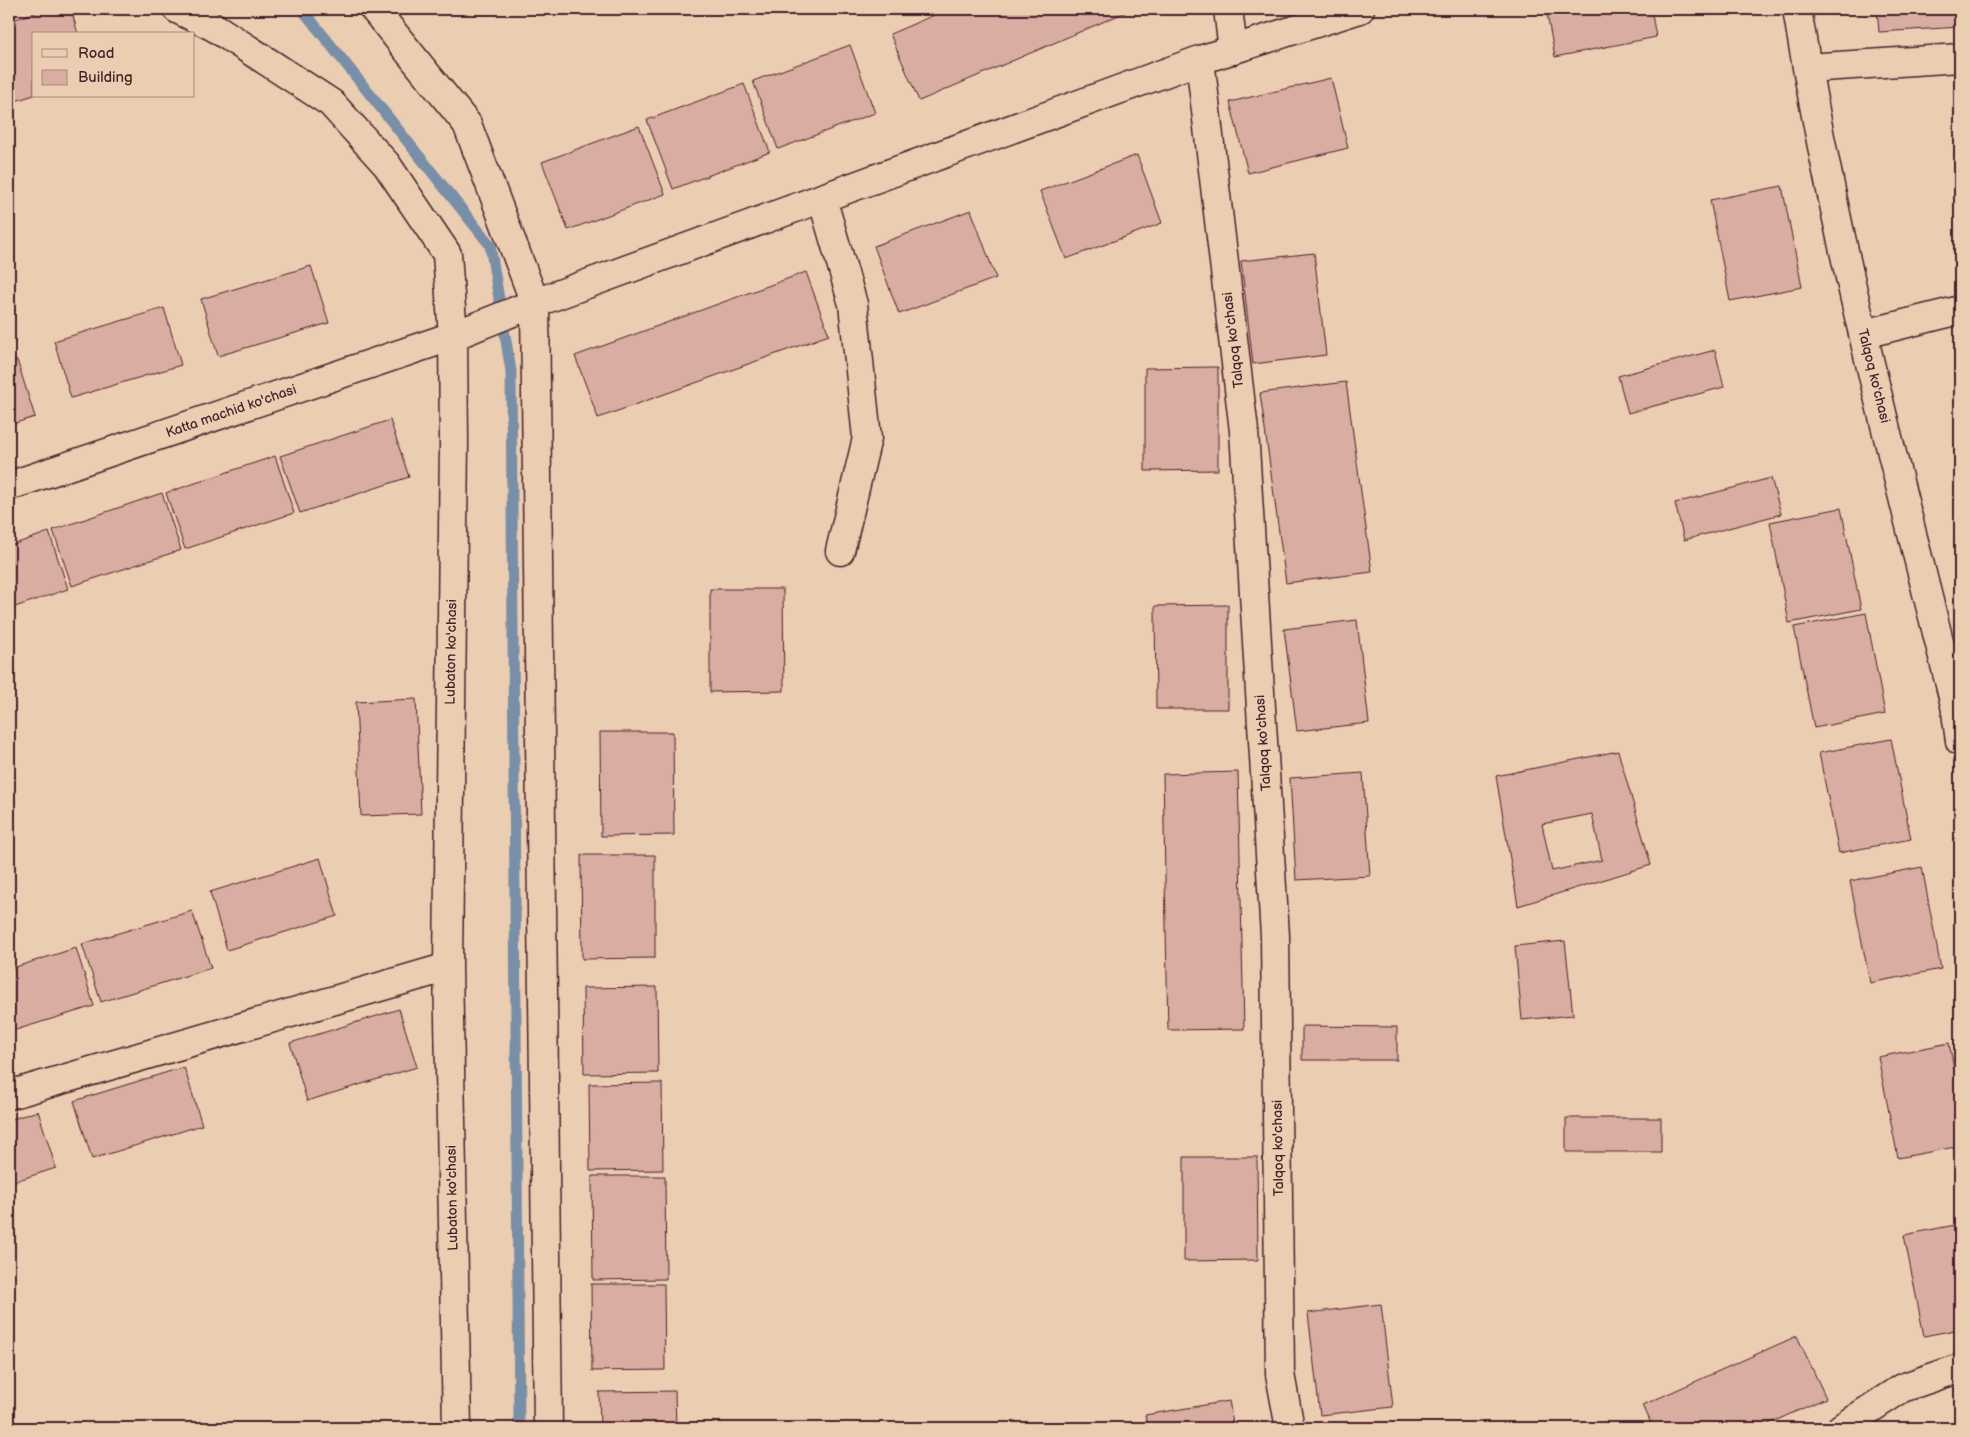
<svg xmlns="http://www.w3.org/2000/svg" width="1969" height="1437" font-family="'Balsamiq Sans',sans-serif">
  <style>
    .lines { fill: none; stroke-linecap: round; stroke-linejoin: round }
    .stream { stroke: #798ea7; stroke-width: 11 }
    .building { fill: #daada2; stroke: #4a1f2b; fill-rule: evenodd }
    .street-casing { stroke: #4a1f2b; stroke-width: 31 }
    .street { stroke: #ebceb2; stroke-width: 28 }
    .labels { text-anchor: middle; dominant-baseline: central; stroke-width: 5; stroke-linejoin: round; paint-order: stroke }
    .street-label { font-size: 14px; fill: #4a1f2b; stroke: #ebceb2 }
  </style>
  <rect width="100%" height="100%" fill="#ebceb2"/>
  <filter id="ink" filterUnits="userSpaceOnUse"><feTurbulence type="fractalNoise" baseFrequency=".02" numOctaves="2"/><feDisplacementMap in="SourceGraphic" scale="10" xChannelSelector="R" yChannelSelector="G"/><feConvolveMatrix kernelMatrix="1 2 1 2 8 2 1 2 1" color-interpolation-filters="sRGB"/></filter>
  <g filter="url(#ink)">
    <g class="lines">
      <path class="stream" d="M302,9l188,236 21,126 8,1057"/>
    </g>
    <path class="building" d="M47,9h24l7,25h-44v61l-25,8v-82z
      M948,9h185l-214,92 -29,-67z
      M1546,9h105l5,28 -101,20z
      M1877,9h83v18l-81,5z
      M850,45l25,68 -97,36 -25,-68z
      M1331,78l17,70 -100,25 -18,-71z
      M744,84l26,68 -97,37 -26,-69z
      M639,126l26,68 -97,36 -26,-68z
      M1137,155l25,68 -96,36 -26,-68z
      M1782,186l20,101 -72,14 -20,-101z
      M971,210l25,68 -97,36 -25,-68z
      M1314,253l12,102 -73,9 -12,-103z
      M311,266l18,57 -111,33 -17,-57z
      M806,272l23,63 -231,83 -23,-62z
      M164,308l17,57 -110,33 -17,-57z
      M1715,350l9,37 -96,26 -10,-37z
      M17,360l18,57 -26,8v-62z
      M1218,367v103l-73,1v-103z
      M1346,382l26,190 -86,11 -26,-190z
      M390,420l19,57 -109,36 -20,-57z
      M275,456l19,57 -109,36 -19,-56z
      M1771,478l10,36 -97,26 -9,-37z
      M162,493l19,57 -109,36 -19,-56z
      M1841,508l20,101 -72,14 -19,-101z
      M49,532l19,57 -59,20v-63z
      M710,589h73l1,102 -74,1z
      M1228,605v104h-72l-1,-103z
      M1866,613l19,101 -71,14 -20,-101z
      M1357,620l12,103 -72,8 -13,-102z
      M416,699l5,115 -60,2 -5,-114z
      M600,732h73l1,103 -73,1z
      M1891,739l20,100 -72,14 -20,-100z
      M1618,751l33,114 -133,41 -22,-130zM1592,814l10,46 -50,11 -10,-47z
      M1238,772l6,257 -76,1 -5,-256z
      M1363,773l7,103 -74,4 -6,-102z
      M581,855h74v103l-73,1z
      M320,858l17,58 -110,34 -17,-58z
      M1922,867l19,102 -71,14 -20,-102z
      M192,911l19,57 -110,34 -19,-58z
      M1565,941l8,74 -51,5 -7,-74z
      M76,948l18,58 -85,26v-63z
      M657,987l1,86 -74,1 -1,-86z
      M399,1009l18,58 -110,34 -17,-58z
      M1302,1026l95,1v33h-95z
      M1949,1043l11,55v48l-62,12 -20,-101z
      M184,1067l18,58 -110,34 -18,-58z
      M662,1083l1,87 -73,1 -1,-87z
      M38,1111l18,57 -47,15v-63z
      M1566,1118h95v34h-95z
      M1184,1157h73l1,103 -74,1z
      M592,1176h73l1,103 -73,1z
      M1960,1224v105l-36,7 -20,-101z
      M591,1284h73l1,86 -73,1z
      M1381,1304l12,103 -73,8 -12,-102z
      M1797,1336l29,62 -67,30h-106l-10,-23z
      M675,1391l1,37h-76l-1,-36z
      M1229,1401l5,27h-86l-3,-13z
      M1386,1423l1,5h-19z"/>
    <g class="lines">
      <g class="street-casing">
        <path id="street" d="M177,9l37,18 117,76 56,62 60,89 6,82 1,106 -6,525 9,461
          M374,9l93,115 68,179 13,1125
          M1228,9l5,41
          M1797,9c38,235 101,466 158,696l5,36
          M1200,60l44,371 31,505 5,438 10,54
          M1807,68l153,-10
          M822,198l31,106 14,134 -27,113
          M1864,334l96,-24
          M9,486l444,-150 82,-33 665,-243 160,-51
          M9,1095l439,-128
          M1841,1428l61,-40 58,-20"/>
      </g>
      <use href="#street" class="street"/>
    </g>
  </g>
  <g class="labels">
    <g class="street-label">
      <text transform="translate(1233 340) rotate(-97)">Talqoq ko'chasi</text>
      <text transform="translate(1874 376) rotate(76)">Talqoq ko'chasi</text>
      <text transform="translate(231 411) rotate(-19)">Katta machid ko'chasi</text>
      <text transform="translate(451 652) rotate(-89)">Lubaton ko'chasi</text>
      <text transform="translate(1263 743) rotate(-94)">Talqoq ko'chasi</text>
      <text transform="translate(1278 1148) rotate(-91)">Talqoq ko'chasi</text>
      <text transform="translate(452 1198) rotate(-91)">Lubaton ko'chasi</text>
    </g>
  </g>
  <rect width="1969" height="1437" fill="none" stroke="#ebceb2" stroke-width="30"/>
  <rect x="15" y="15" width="1939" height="1407" fill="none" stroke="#4a1f2b" stroke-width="2" filter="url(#ink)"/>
  <rect x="32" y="32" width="162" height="65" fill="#ebceb2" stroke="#ab887c"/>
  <rect x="42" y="49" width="25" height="8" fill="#ebceb2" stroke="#ab887c"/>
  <text x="78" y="58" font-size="15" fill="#4a1f2b">Road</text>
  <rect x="42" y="70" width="25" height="15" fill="#daada2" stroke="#ab887c"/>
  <text x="78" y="82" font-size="15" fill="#4a1f2b">Building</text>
</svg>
